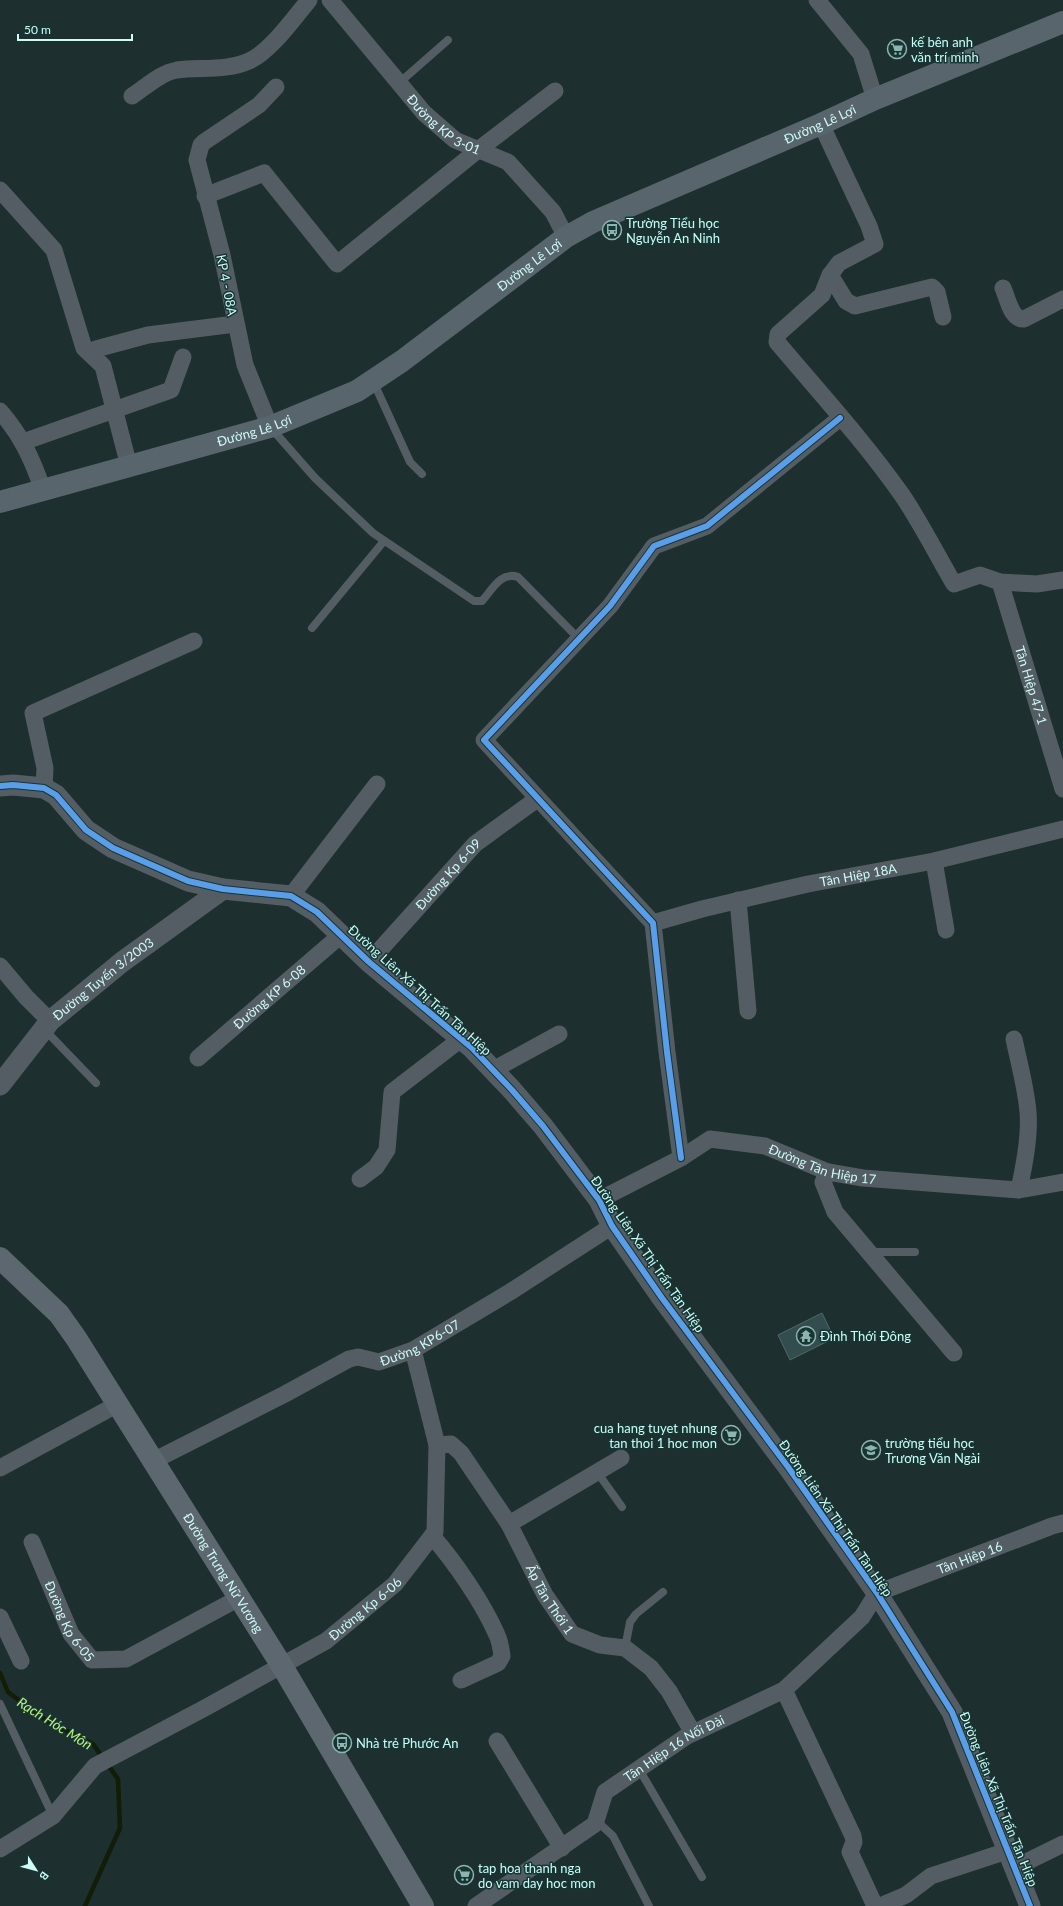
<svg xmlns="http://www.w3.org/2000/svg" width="1063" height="1906" font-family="Lato,sans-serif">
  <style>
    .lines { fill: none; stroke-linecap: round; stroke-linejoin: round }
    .stream { stroke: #111d06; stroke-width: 4.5 }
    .building { fill: #334c4e; stroke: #4e6a6c }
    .service { stroke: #545d63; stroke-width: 8 }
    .minor { stroke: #545d63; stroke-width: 17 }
    .tertiary { stroke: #545d63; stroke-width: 21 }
    .secondary { stroke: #5d676f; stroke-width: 22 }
    .primary { stroke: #59656c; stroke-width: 22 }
    .cycleway-casing { stroke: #163634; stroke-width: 8 }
    .cycleway { stroke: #5a9eea; stroke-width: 6 }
    .labels { text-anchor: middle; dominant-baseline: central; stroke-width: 3; stroke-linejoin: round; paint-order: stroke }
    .poi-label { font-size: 13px; fill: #cdfbf6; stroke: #163634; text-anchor: start }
    .street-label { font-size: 13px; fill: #cdfbf6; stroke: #163634 }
    .water-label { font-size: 14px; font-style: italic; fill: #bcef7c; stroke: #163634 }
  </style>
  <rect width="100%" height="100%" fill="#1d2f2e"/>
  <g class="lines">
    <path class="stream" d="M0,1673l8,19 39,29 46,23 25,35 2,49 -35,78"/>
  </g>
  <path class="building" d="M822,1313l12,25 -44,22 -12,-25z"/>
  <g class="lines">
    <path class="service" d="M399,83l49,-43
      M373,381l37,81 12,12
      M272,429l43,49 58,55 101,68h8c10,-11 19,-30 36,-24l61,62
      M312,628l72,-87
      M44,1029l52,54
      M870,1252h45
      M597,1472l25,35
      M625,1648l5,-26 6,-8 27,-22
      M0,1704l53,112
      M639,1769l63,108
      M595,1824l6,1 12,11 36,70"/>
    <g class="minor">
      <path id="s1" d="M330,0l94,113 31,27 53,22 45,50 13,25"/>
      <path d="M817,0l44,54 14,45"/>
      <path d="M132,96c14,-9 28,-23 45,-26 24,-3 50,1 72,-9 21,-9 45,-43 60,-61"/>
      <path d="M821,124l48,102 6,18 -36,19 -9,12 -8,20 -44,39 -1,8c42,50 87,99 125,153 19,28 35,60 52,89l26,-9 20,7 37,2 26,-4"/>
      <path d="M0,190l54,60 30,98 19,18 26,100"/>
      <path d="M205,196l59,-23 73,91 141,-114 77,-59"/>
      <path d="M830,275l16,26 9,5 77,-19 5,5 6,25"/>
      <path d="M1003,288c5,11 8,32 21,31l39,-20"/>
      <path d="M93,356l3,-7 52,-14 87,-11"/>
      <path d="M0,411c22,25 32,48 43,79"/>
      <path d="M270,427l-25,-62 -23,-110 -25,-95 4,-15 3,-3 55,-37 17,-18"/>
      <path d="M23,442l148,-52 12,-33"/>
      <path id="s2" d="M1000,582l63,207"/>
      <path d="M44,788l1,-20 -12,-55 161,-72"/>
      <path d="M934,861l12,69"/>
      <path d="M291,896l86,-112"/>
      <path d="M738,900l10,111"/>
      <path id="s3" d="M653,923l49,-14 106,-25 126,-23 129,-32"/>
      <path id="s4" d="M369,962l106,-118 62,-45"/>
      <path d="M0,966l26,31 24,24"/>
      <path d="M1014,1039c5,24 12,49 14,73 2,24 -4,54 -9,78"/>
      <path id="s5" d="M198,1058l143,-123"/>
      <path d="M493,1070l66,-36"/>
      <path d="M681,1158l-14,-106 -14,-129 -169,-183 126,-134 44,-60 53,-20 133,-108"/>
      <path d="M828,1172l-5,10 12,30 119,141"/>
      <path d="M360,1179l16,-12 11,-17 5,-58 69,-53"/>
      <path id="s6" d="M599,1200l82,-42 29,-19 55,7 63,26 35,6 156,12 44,-8"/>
      <path id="s7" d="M437,1445l14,-1 10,9 48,71 36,71 27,39 28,11 25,3 26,20 18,23 24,42"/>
      <path id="s8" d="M153,1461l132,-67 64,-35 9,-2 21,5 34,-12 97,-58 102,-66"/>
      <path d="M0,1468l118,-64"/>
      <path d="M509,1524l112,-66"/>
      <path d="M432,1536c23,26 51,67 65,99 3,6 4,14 5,21l-4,7 -37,17"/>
      <path id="s9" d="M32,1542l39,92 21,26 34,-1 113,-61"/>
      <path d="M0,1617l21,44"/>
      <path d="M784,1690l69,146 1,6 -4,10 25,54"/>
      <path d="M497,1741l65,107"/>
      <path id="s10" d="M0,1849l53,-33 42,-50 108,-57 123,-68 69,-57 40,-52 2,-87 -24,-95"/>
      <path d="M1014,1868l49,-24"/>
      <path id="s11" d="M476,1906l119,-82 10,-32 82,-56 97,-46 78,-73 15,-24 175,-67 11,-3"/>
      <path d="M880,1906l26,-11 25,-19 76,-25"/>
    </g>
    <g class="tertiary">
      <path d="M0,786l13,-1 31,3 12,7 30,35 27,18 75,33 35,8 68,7 26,16 52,50 103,86 40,42 31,36 56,74 13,26 50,72 126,169 89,126 75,119 78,194"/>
      <path id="s12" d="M0,1085l50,-64 72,-59 101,-73"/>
    </g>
    <path class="secondary" id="s13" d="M0,1258l59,56 17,24 206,328 141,240"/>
    <path class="primary" id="s14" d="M0,502l270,-75 87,-36 45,-30 164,-124 27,-15 228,-98 54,-25 188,-77"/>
    <g class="cycleway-casing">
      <path id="cycleway" d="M0,786l13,-1 31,3 12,7 30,35 27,18 75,33 35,8 68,7 26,16 52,50 103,86 40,42 31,36 56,74 13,26 50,72 126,169 89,126 75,119 78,194
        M681,1158l-14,-106 -14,-129 -169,-183 126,-134 44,-60 53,-20 133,-108"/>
    </g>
    <use href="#cycleway" class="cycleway"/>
  </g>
  <defs>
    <g id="supermarket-ring" transform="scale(1)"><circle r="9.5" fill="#163634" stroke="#8fb4b0" stroke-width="1.5"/><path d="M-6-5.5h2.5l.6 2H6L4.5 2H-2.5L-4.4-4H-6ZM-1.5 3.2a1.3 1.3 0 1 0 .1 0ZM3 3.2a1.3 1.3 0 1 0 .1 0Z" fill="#8fb4b0"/></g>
    <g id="bus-ring" transform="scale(1)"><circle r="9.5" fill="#163634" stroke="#8fb4b0" stroke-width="1.5"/><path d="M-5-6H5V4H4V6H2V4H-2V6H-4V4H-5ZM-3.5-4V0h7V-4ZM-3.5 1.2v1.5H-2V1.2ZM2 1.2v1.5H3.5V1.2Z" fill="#8fb4b0"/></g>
    <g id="temple-ring" transform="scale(1)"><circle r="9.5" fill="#163634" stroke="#8fb4b0" stroke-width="1.5"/><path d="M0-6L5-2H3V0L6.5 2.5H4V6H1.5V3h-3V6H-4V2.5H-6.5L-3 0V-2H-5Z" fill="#8fb4b0"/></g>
    <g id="school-ring" transform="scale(1)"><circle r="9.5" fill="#163634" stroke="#8fb4b0" stroke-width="1.5"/><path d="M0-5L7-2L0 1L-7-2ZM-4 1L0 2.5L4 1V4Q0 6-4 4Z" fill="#8fb4b0"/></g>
  </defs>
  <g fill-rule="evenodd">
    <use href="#supermarket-ring" x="897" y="49"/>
    <use href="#bus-ring" x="612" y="230"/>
    <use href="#temple-ring" x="806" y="1336"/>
    <use href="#supermarket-ring" x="731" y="1435"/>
    <use href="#school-ring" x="871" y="1450"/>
    <use href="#bus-ring" x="342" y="1743"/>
    <use href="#supermarket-ring" x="464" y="1875"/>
  </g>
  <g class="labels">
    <g class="poi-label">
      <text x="911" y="42">kế bên anh<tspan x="911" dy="15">văn trí minh</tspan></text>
      <text x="626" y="223">Trường Tiểu học<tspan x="626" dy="15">Nguyễn An Ninh</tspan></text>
      <text x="820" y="1336">Đình Thới Đông</text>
      <text x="717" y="1428" text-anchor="end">cua hang tuyet nhung<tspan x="717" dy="15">tan thoi 1 hoc mon</tspan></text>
      <text x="885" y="1443">trường tiểu học<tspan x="885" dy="15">Trương Văn Ngài</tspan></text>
      <text x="356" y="1743">Nhà trẻ Phước An</text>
      <text x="478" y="1868">tap hoa thanh nga<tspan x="478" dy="15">do vam day hoc mon</tspan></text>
    </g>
    <g class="street-label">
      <text stroke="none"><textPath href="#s1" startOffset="170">Đường KP 3-01</textPath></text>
      <text stroke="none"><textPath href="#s14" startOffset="912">Đường Lê Lợi</textPath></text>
      <text stroke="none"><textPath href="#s14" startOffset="588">Đường Lê Lợi</textPath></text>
      <text transform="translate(227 285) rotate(79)">KP 4 - 08A</text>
      <text stroke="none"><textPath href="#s14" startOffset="264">Đường Lê Lợi</textPath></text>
      <text stroke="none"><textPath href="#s2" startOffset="108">Tân Hiệp 47-1</textPath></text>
      <text stroke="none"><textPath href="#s4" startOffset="118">Đường Kp 6-09</textPath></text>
      <text stroke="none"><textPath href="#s3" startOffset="211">Tân Hiệp 18A</textPath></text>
      <text stroke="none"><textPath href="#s12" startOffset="149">Đường Tuyến 3/2003</textPath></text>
      <text transform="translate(420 990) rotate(42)">Đường Liên Xã Thị Trấn Tân Hiệp</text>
      <text stroke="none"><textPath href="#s5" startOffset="94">Đường KP 6-08</textPath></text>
      <text stroke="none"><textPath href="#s6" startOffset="243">Đường Tân Hiệp 17</textPath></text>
      <text transform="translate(648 1254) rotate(55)">Đường Liên Xã Thị Trấn Tân Hiệp</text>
      <text stroke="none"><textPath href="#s8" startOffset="297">Đường KP6-07</textPath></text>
      <text transform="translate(836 1518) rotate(55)">Đường Liên Xã Thị Trấn Tân Hiệp</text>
      <text stroke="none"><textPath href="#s11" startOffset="619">Tân Hiệp 16</textPath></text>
      <text stroke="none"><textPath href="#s13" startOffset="388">Đường Trưng Nữ Vương</textPath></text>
      <text stroke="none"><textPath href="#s7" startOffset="199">Ấp Tân Thới 1</textPath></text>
      <text stroke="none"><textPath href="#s10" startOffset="441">Đường Kp 6-06</textPath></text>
      <text stroke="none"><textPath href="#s9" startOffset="88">Đường Kp 6-05</textPath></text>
      <text stroke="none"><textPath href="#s11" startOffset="260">Tân Hiệp 16 Nối Đài</textPath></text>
      <text transform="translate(999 1799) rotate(68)">Đường Liên Xã Thị Trấn Tân Hiệp</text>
    </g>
    <g class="water-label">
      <text transform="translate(55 1723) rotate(32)">Rạch Hóc Môn</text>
    </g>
  </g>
  <g transform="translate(36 1870) rotate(126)" stroke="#163634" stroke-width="3" paint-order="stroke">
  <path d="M0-3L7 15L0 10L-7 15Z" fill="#cdfbf6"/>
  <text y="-6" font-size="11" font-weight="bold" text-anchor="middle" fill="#cdfbf6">B</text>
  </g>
  <path d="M18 34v6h114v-6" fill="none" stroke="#cdfbf6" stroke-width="2"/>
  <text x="24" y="34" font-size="12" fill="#cdfbf6" stroke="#163634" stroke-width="3" paint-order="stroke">50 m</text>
</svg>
